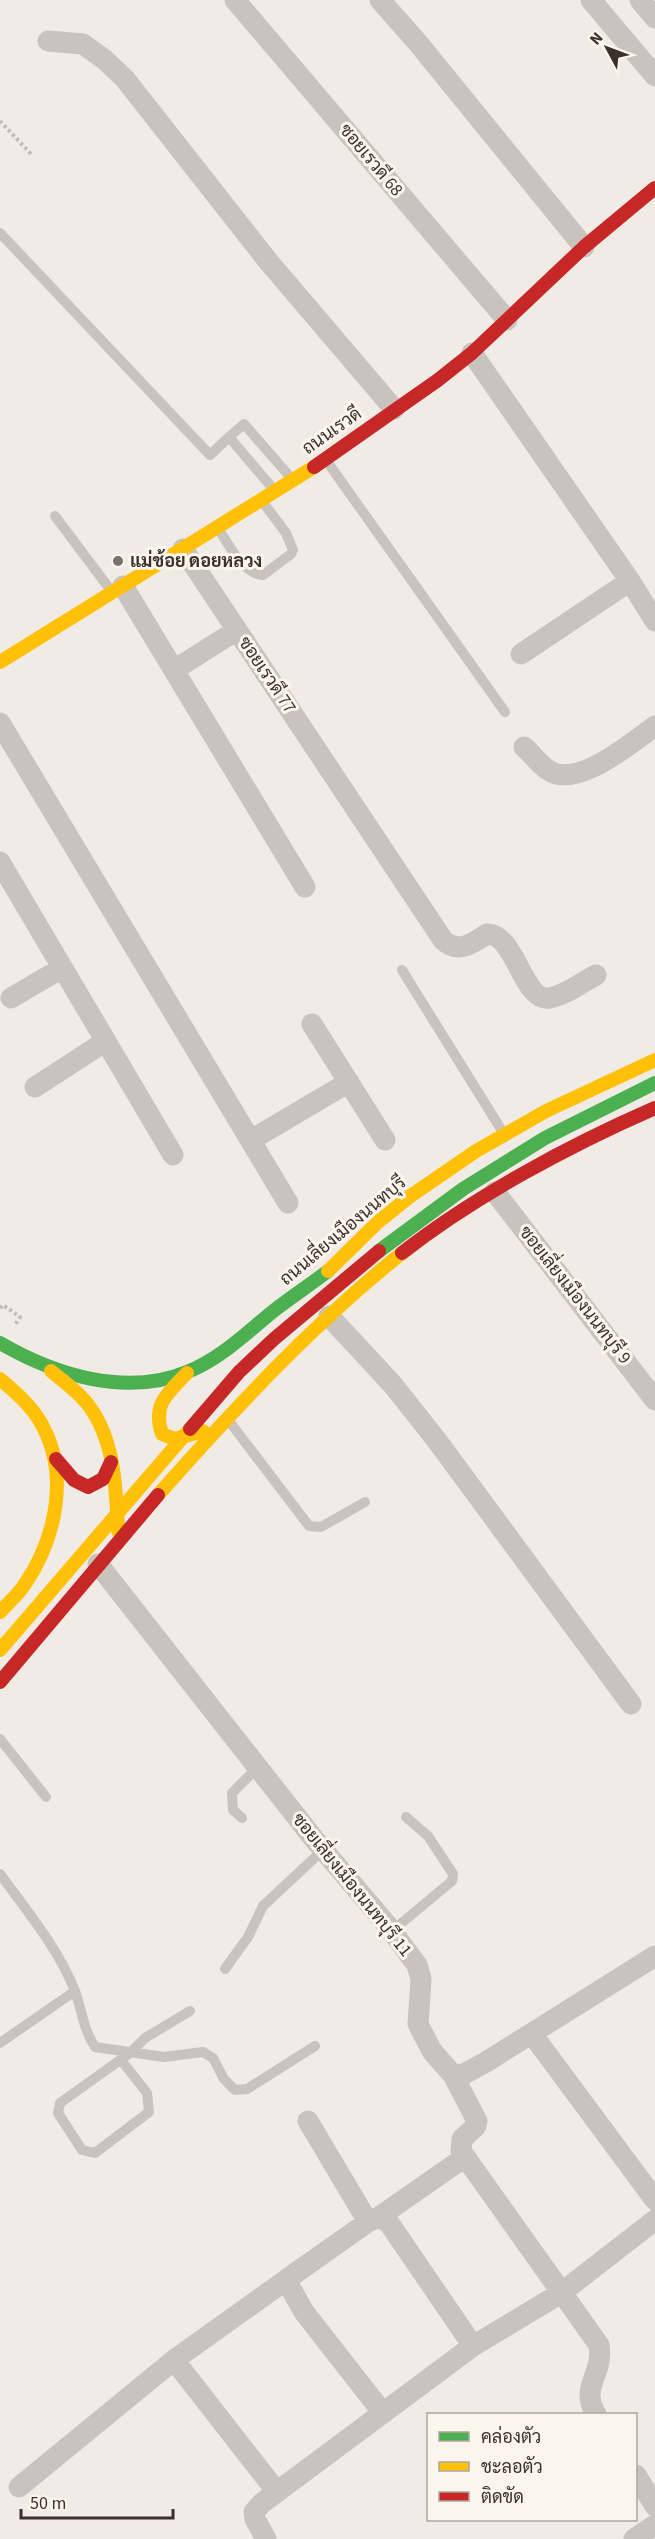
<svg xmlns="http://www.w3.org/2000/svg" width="655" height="2539" font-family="'Source Sans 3',Sarabun,sans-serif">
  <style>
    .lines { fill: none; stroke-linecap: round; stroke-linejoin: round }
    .path { stroke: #c2bbb6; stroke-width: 4; stroke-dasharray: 3 3; stroke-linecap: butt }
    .lane { stroke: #c9c3be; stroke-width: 10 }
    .street { stroke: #c9c3be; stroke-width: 21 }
    .fast { stroke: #4caf50; stroke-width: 14 }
    .slow { stroke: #ffc107; stroke-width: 14 }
    .jam { stroke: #c62828; stroke-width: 14 }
    .fast-bridge { stroke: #4caf50; stroke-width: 14 }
    .slow-bridge { stroke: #ffc107; stroke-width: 14 }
    .jam-bridge { stroke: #c62828; stroke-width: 14 }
    .poi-dot { fill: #7a716c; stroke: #fbf5ee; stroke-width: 2 }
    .labels { text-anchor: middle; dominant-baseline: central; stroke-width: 6; stroke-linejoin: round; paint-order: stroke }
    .street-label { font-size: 18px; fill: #3b302b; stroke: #fbf5ee }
    .poi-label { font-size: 18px; font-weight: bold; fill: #3b302b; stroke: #fbf5ee; text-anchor: start }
  </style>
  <rect width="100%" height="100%" fill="#f0ebe5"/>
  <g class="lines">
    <path class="path" d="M0,121l32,34
      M0,1308l3,-3 17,12 -5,8"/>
    <path class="lane" d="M0,233l210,222 19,-18 46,54
      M229,437l15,-13 48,55
      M326,460l179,252
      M55,516l57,76
      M219,530c10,15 25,45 44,45l28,-21 2,-4 -7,-17 -24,-32
      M402,970l102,164
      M229,1421l80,105 12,1 44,-25
      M0,1739l46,58
      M242,1818l-9,-8 -1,-17 26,-26
      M0,1874c27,37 58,74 75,117 7,19 8,38 20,56l69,10 39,-5 10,6 11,21 11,11 12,-1 68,-43
      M392,1931l60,-50 1,-7 -25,-38 -22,-19
      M225,1969l23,-32 15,-31 60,-56
      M0,2043l75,-52
      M121,2060l26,33 2,19 -54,41 -13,-3 -24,-37 2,-10 70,-50 15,-15 45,-27"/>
    <path class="street" d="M235,0l272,320
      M380,0l38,43 166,204
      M591,0l64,76
      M640,0l15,18
      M48,41l35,3 22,16 20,19 143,182 126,148
      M472,353l158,228 25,40
      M183,549l260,391c15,14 29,4 44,-6 28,-1 36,68 62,64 16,-2 33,-16 47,-23
      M123,586l182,301
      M521,654l109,-73
      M174,670l63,-40
      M0,723l288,480
      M524,747c8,7 15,17 24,23 29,20 84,-28 107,-44
      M0,862l173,293
      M11,998l51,-30
      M312,1024l73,116
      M35,1087l71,-46
      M251,1140l98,-58
      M495,1192l160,208
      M329,1316l64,69 45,57 193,262
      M98,1564l216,275 74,87 29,39 4,14 -3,45 14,27 21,24 24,46 -1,5 -14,13 -1,12 138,194c5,30 -20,42 -3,69
      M532,2034l123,166
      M453,2075l11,-1 22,-12 169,-106
      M308,2121l60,101
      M379,2217l86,-60
      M174,2360l103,132
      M383,2413l-79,-101 -18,-32 11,-8 71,-50 11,-5 10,6 84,123
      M636,2475l19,31
      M19,2487l155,-127 112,-80
      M266,2539l-11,-20 -1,-7 8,-9 211,-157 88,-53 94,-73
      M634,2539l21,-14"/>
    <path class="fast" d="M0,1343c55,32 126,54 187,29 34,-13 61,-41 89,-63 17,-13 35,-25 52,-38"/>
    <path class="slow" d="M0,662l314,-195
      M328,1271l50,-49 31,-25 67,-46 70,-40 109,-51
      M51,1371c13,11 28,21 38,35 26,35 27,83 29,125
      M187,1373c-19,20 -35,31 -25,61l13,5 28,-8
      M0,1379c15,13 31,26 41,44 29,51 15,115 -16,161 -7,11 -17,19 -25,28
      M158,1495c76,-86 155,-171 244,-242"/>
    <path class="jam" d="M314,467l124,-87 34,-27 112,-106 71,-59
      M402,1253c73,-57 168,-108 253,-145
      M56,1459l18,21 14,7 15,-8 8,-17
      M0,1682l158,-187"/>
    <path class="fast-bridge" d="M379,1251l84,-62 82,-51 110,-55"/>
    <path class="slow-bridge" d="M0,1650l190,-221"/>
    <path class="jam-bridge" d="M190,1429l49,-57 35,-33 105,-88"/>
  </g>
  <circle class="poi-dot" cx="118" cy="561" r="6"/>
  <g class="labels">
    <g class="street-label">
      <text transform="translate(371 160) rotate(50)">ซอยเรวดี 68</text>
      <text transform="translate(332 431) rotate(-35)">ถนนเรวดี</text>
      <text transform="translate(267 675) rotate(56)">ซอยเรวดี 77</text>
      <text transform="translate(343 1231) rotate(-40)">ถนนเลี่ยงเมืองนนทบุรี</text>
      <text transform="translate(575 1295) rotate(52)">ซอยเลี่ยงเมืองนนทบุรี 9</text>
      <text transform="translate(352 1885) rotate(51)">ซอยเลี่ยงเมืองนนทบุรี 11</text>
    </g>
    <g class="poi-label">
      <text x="130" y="561">แม่ช้อย ดอยหลวง</text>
    </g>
  </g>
  <rect x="427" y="2413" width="210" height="108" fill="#fbf5ee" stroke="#aea6a0" stroke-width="1.5"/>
  <rect x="439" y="2432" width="30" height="9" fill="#4caf50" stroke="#aea6a0" stroke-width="1.5"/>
  <text x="481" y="2443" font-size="18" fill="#3b302b">คล่องตัว</text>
  <rect x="439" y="2462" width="30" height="9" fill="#ffc107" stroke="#aea6a0" stroke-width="1.5"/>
  <text x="481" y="2473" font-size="18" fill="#3b302b">ชะลอตัว</text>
  <rect x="439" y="2492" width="30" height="9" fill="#c62828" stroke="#aea6a0" stroke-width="1.5"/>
  <text x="481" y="2503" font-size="18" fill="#3b302b">ติดขัด</text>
  <g transform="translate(607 48) rotate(311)" stroke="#fbf5ee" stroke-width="4.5" paint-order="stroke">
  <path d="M0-4.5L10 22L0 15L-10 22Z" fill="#3b302b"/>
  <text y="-9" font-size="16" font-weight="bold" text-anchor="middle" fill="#3b302b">N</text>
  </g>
  <path d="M21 2509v9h152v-9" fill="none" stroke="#3b302b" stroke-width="3"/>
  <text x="30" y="2509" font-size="18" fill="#3b302b" stroke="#fbf5ee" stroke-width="4.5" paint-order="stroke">50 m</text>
</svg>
